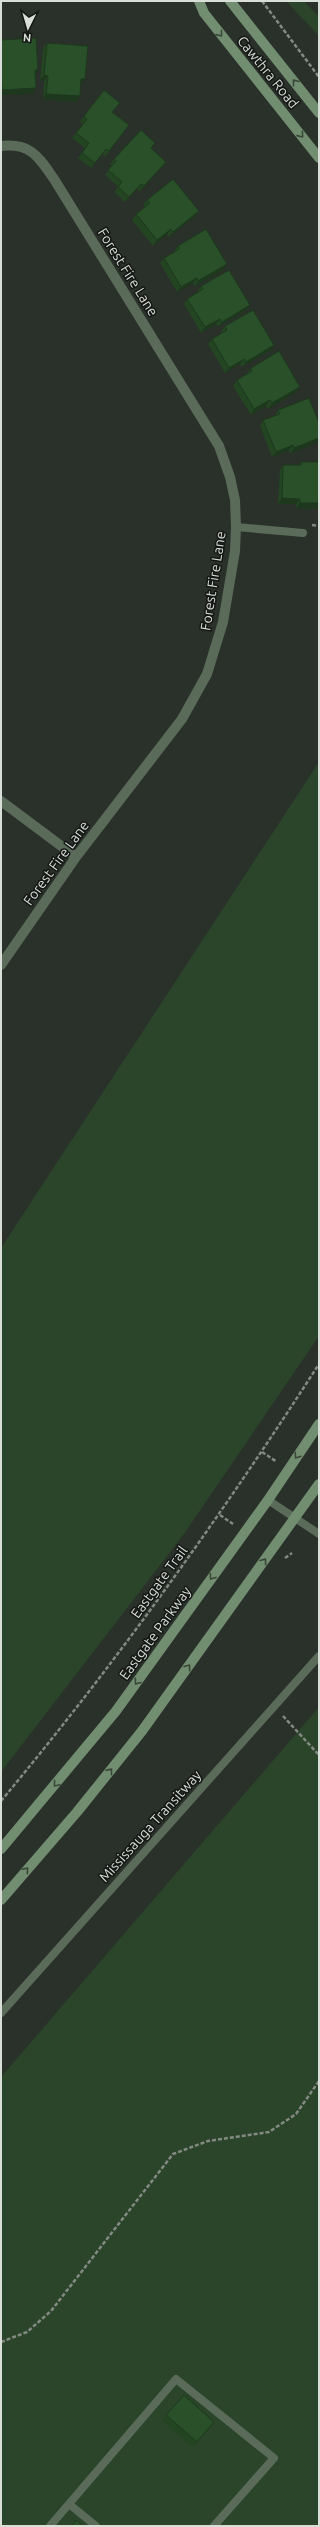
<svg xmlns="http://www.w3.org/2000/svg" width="320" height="2527" font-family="Ubuntu,sans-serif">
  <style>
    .green { fill: #2a4529 }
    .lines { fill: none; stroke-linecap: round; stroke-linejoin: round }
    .path { stroke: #848983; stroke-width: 2.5; stroke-dasharray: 4 2; stroke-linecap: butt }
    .lane { stroke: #5a6b59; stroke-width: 8 }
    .street { stroke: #5a6b59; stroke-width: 10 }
    .secondary { stroke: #728e70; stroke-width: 10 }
    .wall { fill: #234522 }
    .shaded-wall { fill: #1d381c }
    .building { fill: #295028; stroke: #1d381c }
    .oneway { stroke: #3a4739 }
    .labels { text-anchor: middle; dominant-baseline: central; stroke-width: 3; stroke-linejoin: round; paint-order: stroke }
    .street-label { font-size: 14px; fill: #daded9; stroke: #141714 }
  </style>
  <rect width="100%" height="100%" fill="#2a302a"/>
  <path class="green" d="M286,1h18l15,16v19z
    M319,762v574l-135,198 -183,238v-524z
    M319,1707v819h-318v-449z"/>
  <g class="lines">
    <path class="path" d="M262,1l57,76
      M312,525l7,1
      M262,1452l15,10
      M220,1515l13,9
      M285,1558l7,-5
      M283,1716l36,39
      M1,1801c116,-139 220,-285 318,-437
      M1,2342l26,-10 24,-21 122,-157 35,-13 61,-9 27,-18 23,-33"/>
    <path class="lane" d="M236,527l67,6
      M268,1500l51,34
      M1,2013l318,-357
      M69,2504l27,22
      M50,2526l126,-147 98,79 -60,68"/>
    <path class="street" d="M1,146c30,-3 37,10 53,33l165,267 11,31 5,23 1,27 -1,24 -12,71 -16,52 -25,45 -106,138 -75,108
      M1,801l75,56"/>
    <path class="secondary" d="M199,1l5,12 115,145
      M230,1l89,112
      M1,1849l115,-138 152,-211 51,-76
      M1,1900l76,-88 65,-81 177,-247"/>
  </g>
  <path class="wall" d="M47,43l34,41 -1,12 -4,6 -33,-3 1,-18h-4l3,-33z
    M112,112l13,19 -20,26 -3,-3 -11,14 -13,-10 7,-10 -13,-10 11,-14 -3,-2 4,-6z
    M151,148l15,14 -4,5 -22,24 -3,-2 -12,13 -11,-10 4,-5 -13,-12 7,-9 -2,-2 4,-5z
    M147,200l48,16 -26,21 -2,-3 -14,12 -21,-26 4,-6 9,-7 -2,-2z
    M178,246l45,24 -28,16 -2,-3 -16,9 -17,-29 4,-5 10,-6v-1z
    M201,286l49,19 -4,5 -28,17 -2,-3 -15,9 -17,-29 3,-5 11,-7h-1z
    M225,326l46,24 -29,17 -2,-3 -15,9 -17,-29 4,-5 10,-6 -1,-1z
    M251,368l45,24 -28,17 -2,-3 -15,9 -18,-29 4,-6 10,-6v-1z
    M278,410l41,13 -29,31 -1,-4 -17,7 -12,-31 3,-6 12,-4z
    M301,462l18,47 -23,-1v-4h-18l2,-34 3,-5h16z
    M166,2415l48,7 -4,5 -17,20 -31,-26z"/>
  <path class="shaded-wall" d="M35,70h3l-3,6z
    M44,75l4,1 -4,5h-4z
    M81,79h4l-4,5h-3z
    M36,88l-4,6 -31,1v-4l1,-1z
    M46,94l34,2 -4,6 -33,-3z
    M166,162l-4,5 -22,24 4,-5z
    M141,184l-4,5 -12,13 4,-5z
    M199,211l-4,5 -26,21 4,-5z
    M171,229l-4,5 -14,12 4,-6z
    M227,264l-4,6 -28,16 3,-5z
    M197,278l-4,5 -16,9 4,-5z
    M250,305l-4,5 -28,17 4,-5z
    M220,319l-4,5 -15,9 4,-6z
    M274,345l-3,5 -29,17 4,-5z
    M244,359l-4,5 -15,9 4,-5z
    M300,387l-4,5 -28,17 4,-6z
    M270,400l-4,6 -15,9 3,-6z
    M319,438v4l-29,12 4,-6z
    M293,445l-4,5 -17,7 4,-5z
    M282,498l18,1 -4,5h-18z
    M300,503h19v6l-23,-1z"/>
  <path class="building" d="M36,38l2,32h-3l1,18 -34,2 -1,-18v-32z
    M47,43l41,3 -3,33h-4l-1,17 -34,-2 2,-18 -4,-1z
    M104,90l16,13 -8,9 17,13 -20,26 -3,-2 -11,14 -13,-10 7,-10 -13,-10 11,-14 -3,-3z
    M141,130l14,13 -4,5 15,14 -22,24 -3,-2 -12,13 -11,-10 4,-5 -14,-12 8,-9 -2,-2z
    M173,179l26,32 -26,21 -2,-3 -14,11 -21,-26 14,-11 -3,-3z
    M206,229l21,35 -29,17 -1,-3 -16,9 -17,-29 15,-9 -1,-3z
    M229,270l21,35 -28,17 -2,-3 -15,8 -18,-28 16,-10 -2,-3z
    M253,310l21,35 -28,17 -2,-3 -15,9 -17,-29 15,-9 -2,-4z
    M279,351l21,36 -28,16 -2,-3 -16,9 -17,-29 15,-9 -1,-3z
    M309,398l10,25v15l-25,10 -1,-3 -17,7 -13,-32 17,-6 -2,-4z
    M301,462h18v41h-19v-4l-18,-1 1,-33h18z
    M184,2395l30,27 -17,20 -31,-27z
    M76,2520l7,6h-11z"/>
  <defs><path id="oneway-chevron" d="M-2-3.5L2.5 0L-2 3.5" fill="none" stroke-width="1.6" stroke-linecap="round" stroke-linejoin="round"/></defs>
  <g class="oneway">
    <use href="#oneway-chevron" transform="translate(220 34) rotate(51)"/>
    <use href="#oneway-chevron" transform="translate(295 82) rotate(-128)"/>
    <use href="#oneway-chevron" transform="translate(301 135) rotate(51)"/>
    <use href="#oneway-chevron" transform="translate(297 1456) rotate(124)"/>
    <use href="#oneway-chevron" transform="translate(264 1561) rotate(-54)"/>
    <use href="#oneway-chevron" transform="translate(212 1577) rotate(126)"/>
    <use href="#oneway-chevron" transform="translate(188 1667) rotate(-54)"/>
    <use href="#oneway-chevron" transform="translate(137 1682) rotate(126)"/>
    <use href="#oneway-chevron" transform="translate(110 1771) rotate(-51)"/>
    <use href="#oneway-chevron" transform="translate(56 1784) rotate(130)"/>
    <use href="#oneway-chevron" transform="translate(26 1870) rotate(-49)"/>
  </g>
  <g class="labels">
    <g class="street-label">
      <text transform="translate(268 72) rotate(51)">Cawthra Road</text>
      <text transform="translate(128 272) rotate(58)">Forest Fire Lane</text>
      <text transform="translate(213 581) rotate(-81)">Forest Fire Lane</text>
      <text transform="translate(56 863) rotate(-54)">Forest Fire Lane</text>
      <text transform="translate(159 1582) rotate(-54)">Eastgate Trail</text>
      <text transform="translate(155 1633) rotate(-54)">Eastgate Parkway</text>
      <text transform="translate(150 1826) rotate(-48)">Mississauga Transitway</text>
    </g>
  </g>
  <rect width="320" height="2527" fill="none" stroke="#daded9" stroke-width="4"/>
  <g transform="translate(28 28) rotate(185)" stroke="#141714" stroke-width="3" paint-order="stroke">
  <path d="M0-3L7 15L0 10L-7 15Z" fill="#daded9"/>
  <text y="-6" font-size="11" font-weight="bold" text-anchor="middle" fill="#daded9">N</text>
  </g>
</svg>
